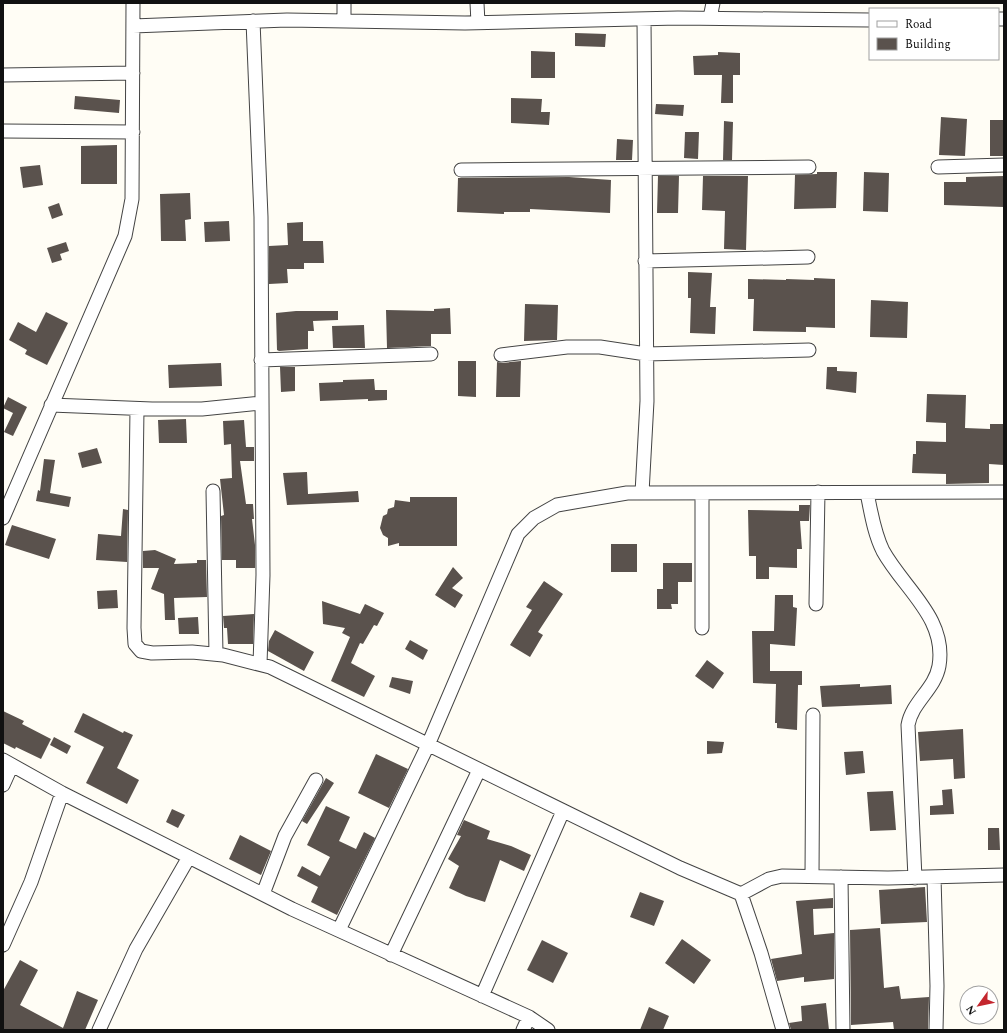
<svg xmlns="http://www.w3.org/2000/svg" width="1007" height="1033" font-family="Spectral,serif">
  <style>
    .building { fill: #5a524d }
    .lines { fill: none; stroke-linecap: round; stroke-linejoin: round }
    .minor-casing { stroke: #444; stroke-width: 15 }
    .minor { stroke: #fff; stroke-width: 13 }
  </style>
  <rect width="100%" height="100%" fill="#fffdf5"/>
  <path class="building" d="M575,33l31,1 -1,13 -30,-1z
    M531,51l24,1v26h-24z
    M718,52l22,1v22h-7v28h-12l1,-28h-28l-1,-19 25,-1z
    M75,96l45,4 -1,13 -45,-4z
    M511,98l31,1 -1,13h9l-1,13 -38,-2z
    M656,104l28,1 -1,11 -28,-2z
    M941,117l26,2 -2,37 -26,-1z
    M990,120h14v36h-14z
    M724,121l9,1 -1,38h-9z
    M685,132h14l-1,27 -14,-1z
    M617,139l16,1 -1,20h-16z
    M117,145v39h-36v-38z
    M40,165l3,20 -20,3 -3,-21z
    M817,172h20l-1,36 -42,1 1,-34 22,-1z
    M864,172l25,1 -1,39 -25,-1z
    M658,176h21l-1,37h-21z
    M703,176h45l-2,74 -22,-1 1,-38 -23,-1z
    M1004,176v31l-60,-2v-23h22v-5z
    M569,177l42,3 -1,33 -80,-4v3h-26v2l-47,-2 1,-34z
    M190,193l1,26 -6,1 1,21h-25l-1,-47z
    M59,203l4,12 -11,4 -4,-12z
    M229,221l1,20 -25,1 -1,-20z
    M303,222v19h20l1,22h-20v6h-17l1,14 -19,1v-38l19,-1 -1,-22z
    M66,242l3,9 -9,3 2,6 -10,3 -5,-15z
    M688,272l24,1 -2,34h6l-1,27 -25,-1 1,-35h-3z
    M814,278l21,1v49l-29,-1v5l-53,-1 1,-32h-6v-20l38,1v-1l28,1z
    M871,300l37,2 -1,36 -37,-1z
    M525,304l33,1 -1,35 -33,1z
    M450,308l1,26h-20v12l-44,2 -1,-38 48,1v-2z
    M296,311h42v9l-25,1 1,10h-6v18l-29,2 -2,-1 -1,-37z
    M46,312l22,11 -21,42 -22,-11 2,-4 -18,-10 9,-18 18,10z
    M364,325l1,23h-32l-1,-22z
    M458,361h18v36l-18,-1z
    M521,361l-1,36h-24l1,-35 5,1z
    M221,363l1,23 -53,2 -1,-23z
    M280,367h15v24l-14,1z
    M827,367h10v4l20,1 -1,21 -30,-4z
    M374,379l1,11h12v10l-19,1v-2l-48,2 -1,-18 24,-1v-2z
    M927,394l39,1 -1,33 25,1v-5h14v41l-15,-1v19l-43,1v-10l-34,-1 1,-19h3v-13l30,1v-19l-20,-1z
    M8,397l19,10 -14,29 -9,-4 9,-19 -10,-5z
    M186,419l1,24h-28l-1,-23z
    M244,420l2,27h8v14h-14l6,43h7l1,15h-2l3,26v23h-19v-8h-14l-1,-44 3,-1 -4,-36 12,-1 -1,-34 -7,1 -1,-24z
    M97,448l5,15 -20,5 -4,-15z
    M44,459l11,1 -5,33 21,4 -2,10 -33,-6 2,-11 2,1z
    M307,472l1,22 50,-3 1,11 -72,3 -4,-32z
    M410,497h47v49h-58v-3l-11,3v-8l-5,-3 -3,-7 3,-12 4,-2 1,-5 6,-2 1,-7 15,2z
    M799,505h11l-1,16h-9l2,28h-5v19l-28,-1v12h-13v-23h-7l-1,-46 51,1z
    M123,509l5,1 -1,52 -31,-2 2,-26 23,2z
    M12,525l44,14 -7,20 -44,-14z
    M611,544h26v28h-26z
    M155,550l21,9 -2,5 23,-1v-3h9l1,37 -33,1 1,22h-10l-1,-26 -13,-5 8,-21h-16v-17z
    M663,563h29v19h-14v22h-7l1,5h-15v-20h6z
    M453,567l10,11 -11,10 11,7 -8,13 -20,-13z
    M544,581l19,13 -25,38 5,3 -13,22 -20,-12 22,-35 -6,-3z
    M117,590l1,18 -20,1 -1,-18z
    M775,595h18v12l4,1 -2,38 -25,-2v27h32v14h-4l-1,45 -20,-2v-5h-2l1,-39 -23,-1 -1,-52h22z
    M322,601l38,13 5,-10 19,9 -7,13 -3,-1 -11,19 -3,-1 -9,20 24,13 -11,21 -33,-16 19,-44 -8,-4 3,-5 -22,-4z
    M254,614l-1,30h-25l-1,-16h-3l-1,-12z
    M198,617l1,17h-20l-1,-16z
    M275,630l39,22 -10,19 -36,-20 1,-10z
    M410,640l18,10 -5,10 -18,-11z
    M707,660l17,13 -11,16 -18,-13z
    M392,677l21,4 -3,13 -21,-7z
    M860,684v3l31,-2 1,19 -70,3 -2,-21z
    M3,711l21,10 -2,3 29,15 -10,20 -25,-12 -1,2 -12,-6z
    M83,713l40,20 1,-2 9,4 -16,33 22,12 -12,24 -41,-21 18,-36 -30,-15z
    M963,729l2,49 -11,1 -1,-20 -33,2 -2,-29z
    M54,737l17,9 -4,8 -17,-9z
    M707,741l17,1 -2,11 -15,1z
    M863,751l2,22 -19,2 -2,-23z
    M376,754l32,15 -19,39 -31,-15z
    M326,778l8,5 -27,41 -5,-3z
    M952,789l2,25 -24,1v-9l13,-1 -1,-15z
    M893,791l3,39 -26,1 -3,-39z
    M326,806l24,11 -11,24 17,8 8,-17 11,6 -38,77 -26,-13 7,-15 -21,-11 5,-10 18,10 10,-19 -23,-12z
    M172,809l13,6 -7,13 -12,-6z
    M464,820l26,11 -3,8 24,7 20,9 -7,16 -24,-11 -15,42 -19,-6 -17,-8 10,-22 -11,-7 13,-23 -4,-1z
    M988,828h11l1,22h-12z
    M240,835l31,16 -10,24 -32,-16z
    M925,887l2,35 -46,2 -2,-34z
    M640,892l24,9 -10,25 -24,-9z
    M833,898v10l-20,1 1,26 20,-2v46l-30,3v-5l-27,4 -6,-22 31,-5 -6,-53z
    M880,928l4,60 15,-2 2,13 28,-2 -1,33h-34l-1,-8 -42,3 -1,-95z
    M682,939l29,21 -17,24 -29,-21z
    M542,940l26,13 -15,30 -26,-13z
    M20,960l18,10 -18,35 43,23 14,-37 21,9 -13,30h-82v-39z
    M826,1003l3,27h-38l-2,-7 13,-2 -1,-15z
    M649,1007l20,9 -6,14h-23z"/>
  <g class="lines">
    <g class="minor-casing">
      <path id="minor" d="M344,3v18
        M477,3l1,20
        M710,18l3,-15
        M998,19h6
        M253,21l8,196 2,358 -3,89
        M133,26l154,-6 178,3 213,-5 192,2
        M3,75l130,-2
        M3,131l130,1
        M938,167l66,-2
        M461,170l348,-3
        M645,261l163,-4
        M501,355l66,-8h33l46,7 163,-4
        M261,360l170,-6
        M51,405l101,4h50l59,-6
        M137,409l-3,219 1,16 6,7 11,2 40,-1 31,3 47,12 410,201 61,26 20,59 22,77
        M213,491l3,163
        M642,493l5,-92 -3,-382
        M867,493c4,19 7,40 16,58 21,38 64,67 56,115 -4,23 -27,36 -31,59l7,153
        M3,518l122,-282 7,-37 1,-196
        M816,604l2,-112
        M702,628v-135
        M3,760l59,33 230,116 237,108 19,13
        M3,785l9,-20
        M812,877l1,-162
        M841,877l2,153
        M934,877l3,109 -1,44
        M263,894l22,-58 31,-56
        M741,894l28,-15 13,-3 106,2 116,-3
        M339,930l89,-185 90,-211 16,-16 23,-13 70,-12 377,-1
        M3,945l28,-63 31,-89
        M391,955l88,-185
        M482,996l81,-185
        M99,1030l37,-81 53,-92
        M523,1030l6,-13"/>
    </g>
    <use href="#minor" class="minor"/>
  </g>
  <rect width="1007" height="1033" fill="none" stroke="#111111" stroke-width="8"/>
  <rect x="869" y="8" width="130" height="52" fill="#ffffff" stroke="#a0a0a0"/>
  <rect x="877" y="21" width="20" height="6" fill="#ffffff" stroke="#a0a0a0"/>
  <text x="905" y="28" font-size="12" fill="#111111">Road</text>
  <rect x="877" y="38" width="20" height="12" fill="#5a524d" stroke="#a0a0a0"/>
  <text x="905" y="48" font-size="12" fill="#111111">Building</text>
  <g transform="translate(979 1005) rotate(237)"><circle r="19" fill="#ffffff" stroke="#a0a0a0"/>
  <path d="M0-3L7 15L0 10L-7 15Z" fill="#c4262e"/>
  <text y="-6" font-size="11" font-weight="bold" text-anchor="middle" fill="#111111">N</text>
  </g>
</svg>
